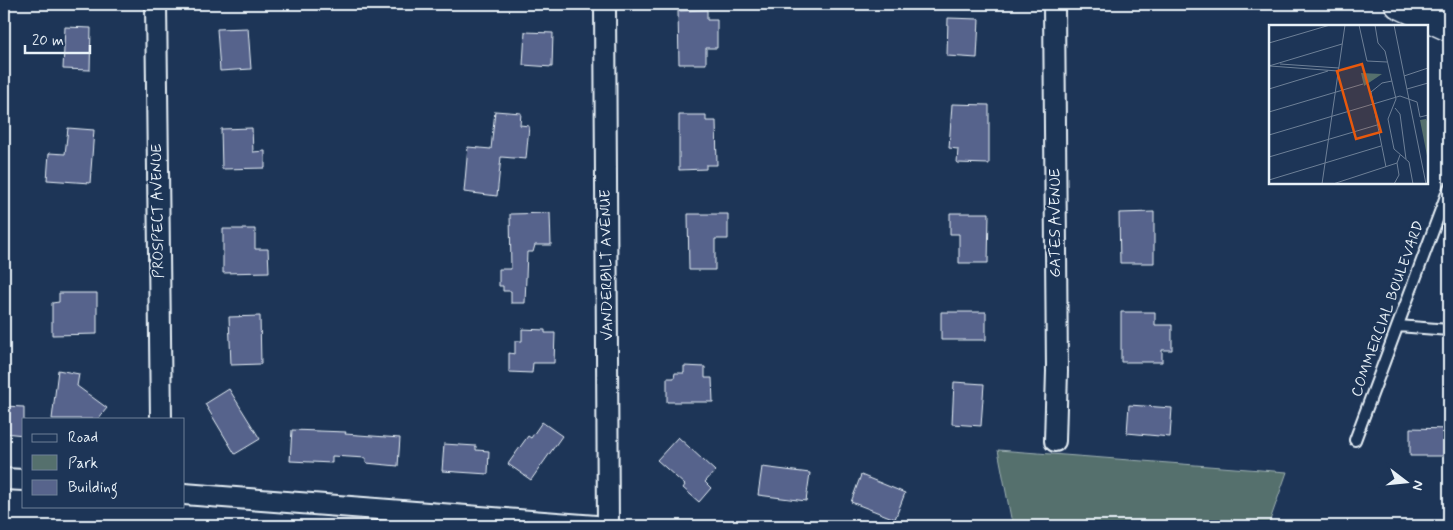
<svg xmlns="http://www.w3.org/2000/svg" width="1453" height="530" font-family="Mynerve,sans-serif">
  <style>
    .green { fill: #55706d; stroke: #9eb0b2 }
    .building { fill: #57648c; stroke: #e8f1f8 }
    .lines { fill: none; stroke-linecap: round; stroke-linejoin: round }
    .service-casing { stroke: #e8f1f8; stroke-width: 14 }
    .minor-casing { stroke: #e8f1f8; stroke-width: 24 }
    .primary-casing { stroke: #e8f1f8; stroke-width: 31 }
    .service { stroke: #1d3557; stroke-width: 10 }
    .minor { stroke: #1d3557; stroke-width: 20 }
    .primary { stroke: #1d3557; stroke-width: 28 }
    .labels { text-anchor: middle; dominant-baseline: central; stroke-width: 4; stroke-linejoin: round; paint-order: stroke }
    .street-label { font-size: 15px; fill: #e8f1f8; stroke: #1d3557 }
    .inset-road { fill: none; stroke: #6e8097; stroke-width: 1 }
    .view { fill: #e8590c; fill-opacity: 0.15; stroke: #e8590c; stroke-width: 2.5 }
    .inset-edge { fill: none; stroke: #e8f1f8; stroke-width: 2.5 }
  </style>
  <rect width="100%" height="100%" fill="#1d3557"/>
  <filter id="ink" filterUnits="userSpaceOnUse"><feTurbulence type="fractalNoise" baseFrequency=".02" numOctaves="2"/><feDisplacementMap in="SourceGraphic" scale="10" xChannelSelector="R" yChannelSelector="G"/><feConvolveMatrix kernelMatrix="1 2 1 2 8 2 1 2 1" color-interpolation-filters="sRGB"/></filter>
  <g filter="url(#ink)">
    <path class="green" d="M998,450l289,22 -19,54h-250l-7,-8z"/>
    <path class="building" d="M707,10v10h10v28h-11v16h-27l-1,-53z
      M948,18l31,1 -2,39 -30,-2z
      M65,27l26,1 -1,42 -27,-1z
      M248,28l3,41 -31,2 -3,-42z
      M525,32l28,1 -1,34 -29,-2z
      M952,104l37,1v59l-32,-1 1,-14 -9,-1z
      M495,111l26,2 -1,12 9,1 -3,33 -25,-2 -4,39 -33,-4 4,-45 23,2z
      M679,115h27v6h10l1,44h-11v4l-27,1z
      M68,128l26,2 -4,53 -43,-3 2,-27 16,1z
      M252,128l1,24 12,-1v17l-43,1 -1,-40z
      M1154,212v51h-34l-1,-50z
      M550,213l1,32h-16l-2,7h-6l-2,51h-14v-12h-8v-5h-4v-17h12l-1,-55z
      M950,213h39l-1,50h-29v-29h-9z
      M688,214h40v25h-13v31h-26z
      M223,229h32v20h13l1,23 -46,1z
      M59,293h38v41l-45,1v-32l7,-1z
      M941,312h45v28h-45z
      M1121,312h34v13h17v25h-10v12h-41z
      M260,316l1,48 -30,1 -2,-48z
      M522,329l23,1v3h10l-1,30h-21l-1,10 -23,-1v-19l6,1v-13h7z
      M684,366l21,1v11h7l1,24h-46v-24h7l1,-5h9z
      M58,370l21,4 -2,12 30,22 -9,11h-46z
      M954,382l30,2 -3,42 -29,-2z
      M229,389l31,50 -25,15 -30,-50z
      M1129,405l43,3 -2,29 -43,-4z
      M4,406l20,1v28l-20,-2z
      M542,422l20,14 -31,44 -23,-16 20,-28 3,2z
      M1410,428l39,1v27h-39z
      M292,430l54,2 -1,2 55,4 -2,28 -32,-3v-5l-34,-2v7l-42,-2z
      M678,437l37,34 -10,11 6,6 -12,14 -16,-14 2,-3 -28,-25z
      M444,444l32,2v4l13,1 -1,23 -46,-3z
      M762,467l48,6 -4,28 -48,-6z
      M861,475l44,18 -10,26 -44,-17z"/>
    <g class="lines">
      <g class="service-casing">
        <path id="service" d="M1398,326l51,4
          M1355,440l94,-252"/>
      </g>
      <g class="minor-casing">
        <path id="minor" d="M156,4l5,415
          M605,4l3,522
          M1054,4l3,367 -2,70
          M4,479l20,1
          M184,494l412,32"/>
      </g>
      <g class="primary-casing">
        <path id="primary" d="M1399,4l50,23"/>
      </g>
      <use href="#service" class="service"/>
      <use href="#minor" class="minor"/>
      <use href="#primary" class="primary"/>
    </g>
  </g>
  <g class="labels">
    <g class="street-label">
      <text transform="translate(158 211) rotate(-91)">PROSPECT AVENUE</text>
      <text transform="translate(1056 223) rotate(-90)">GATES AVENUE</text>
      <text transform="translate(607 265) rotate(-91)">VANDERBILT AVENUE</text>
      <text transform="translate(1388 309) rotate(-70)">COMMERCIAL BOULEVARD</text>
    </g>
  </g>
  <g transform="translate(1269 25)">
    <rect width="159" height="159" fill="#1d3557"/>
    <path d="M92,48l21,1 -18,12zM157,94l2,4v38l-8,-41z" fill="#55706d"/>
    <path class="inset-road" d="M90,0l8,36 20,1M106,0l3,18 7,8 11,48 -8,20 6,30 15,13 4,22M125,0l32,159M0,18l61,-18M0,37l1,4 68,5M11,39l59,4M0,41l73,-22M135,51l24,-8M0,64l59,-18M138,64l21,-6M148,77l3,15 8,-2M126,83l5,6 6,45M0,87l94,-28M0,110l131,-39 17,6M0,132l108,-32M117,142l-15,-75 11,-9 10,-2M0,155l112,-34M53,159l23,-159M64,159l64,-21 3,-8M125,159l5,-9 -2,-12"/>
    <path class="view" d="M93,39l19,68 -25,7 -19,-68z"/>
    <rect width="159" height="159" class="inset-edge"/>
  </g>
  <rect width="1453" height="530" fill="none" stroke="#1d3557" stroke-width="20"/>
  <rect x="10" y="10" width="1433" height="510" fill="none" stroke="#e8f1f8" stroke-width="2" filter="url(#ink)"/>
  <rect x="22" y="418" width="162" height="90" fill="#1d3557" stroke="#6e8097"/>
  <rect x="32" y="434" width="25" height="8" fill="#1d3557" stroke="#6e8097"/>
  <text x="68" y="442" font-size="15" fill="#e8f1f8">Road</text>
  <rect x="32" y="455" width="25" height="15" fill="#55706d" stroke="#6e8097"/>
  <text x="68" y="468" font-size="15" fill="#e8f1f8">Park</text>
  <rect x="32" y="480" width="25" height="15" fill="#57648c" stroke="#6e8097"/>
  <text x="68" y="492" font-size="15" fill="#e8f1f8">Building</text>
  <g transform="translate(1406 482) rotate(106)" stroke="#1d3557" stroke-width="4" paint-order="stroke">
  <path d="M0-4L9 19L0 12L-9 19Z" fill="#e8f1f8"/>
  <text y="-8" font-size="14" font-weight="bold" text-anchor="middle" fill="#e8f1f8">N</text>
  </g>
  <path d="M25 45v8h65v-8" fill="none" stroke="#e8f1f8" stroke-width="2.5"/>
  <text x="32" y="45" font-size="15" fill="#e8f1f8" stroke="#1d3557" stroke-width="4" paint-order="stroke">20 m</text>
</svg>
